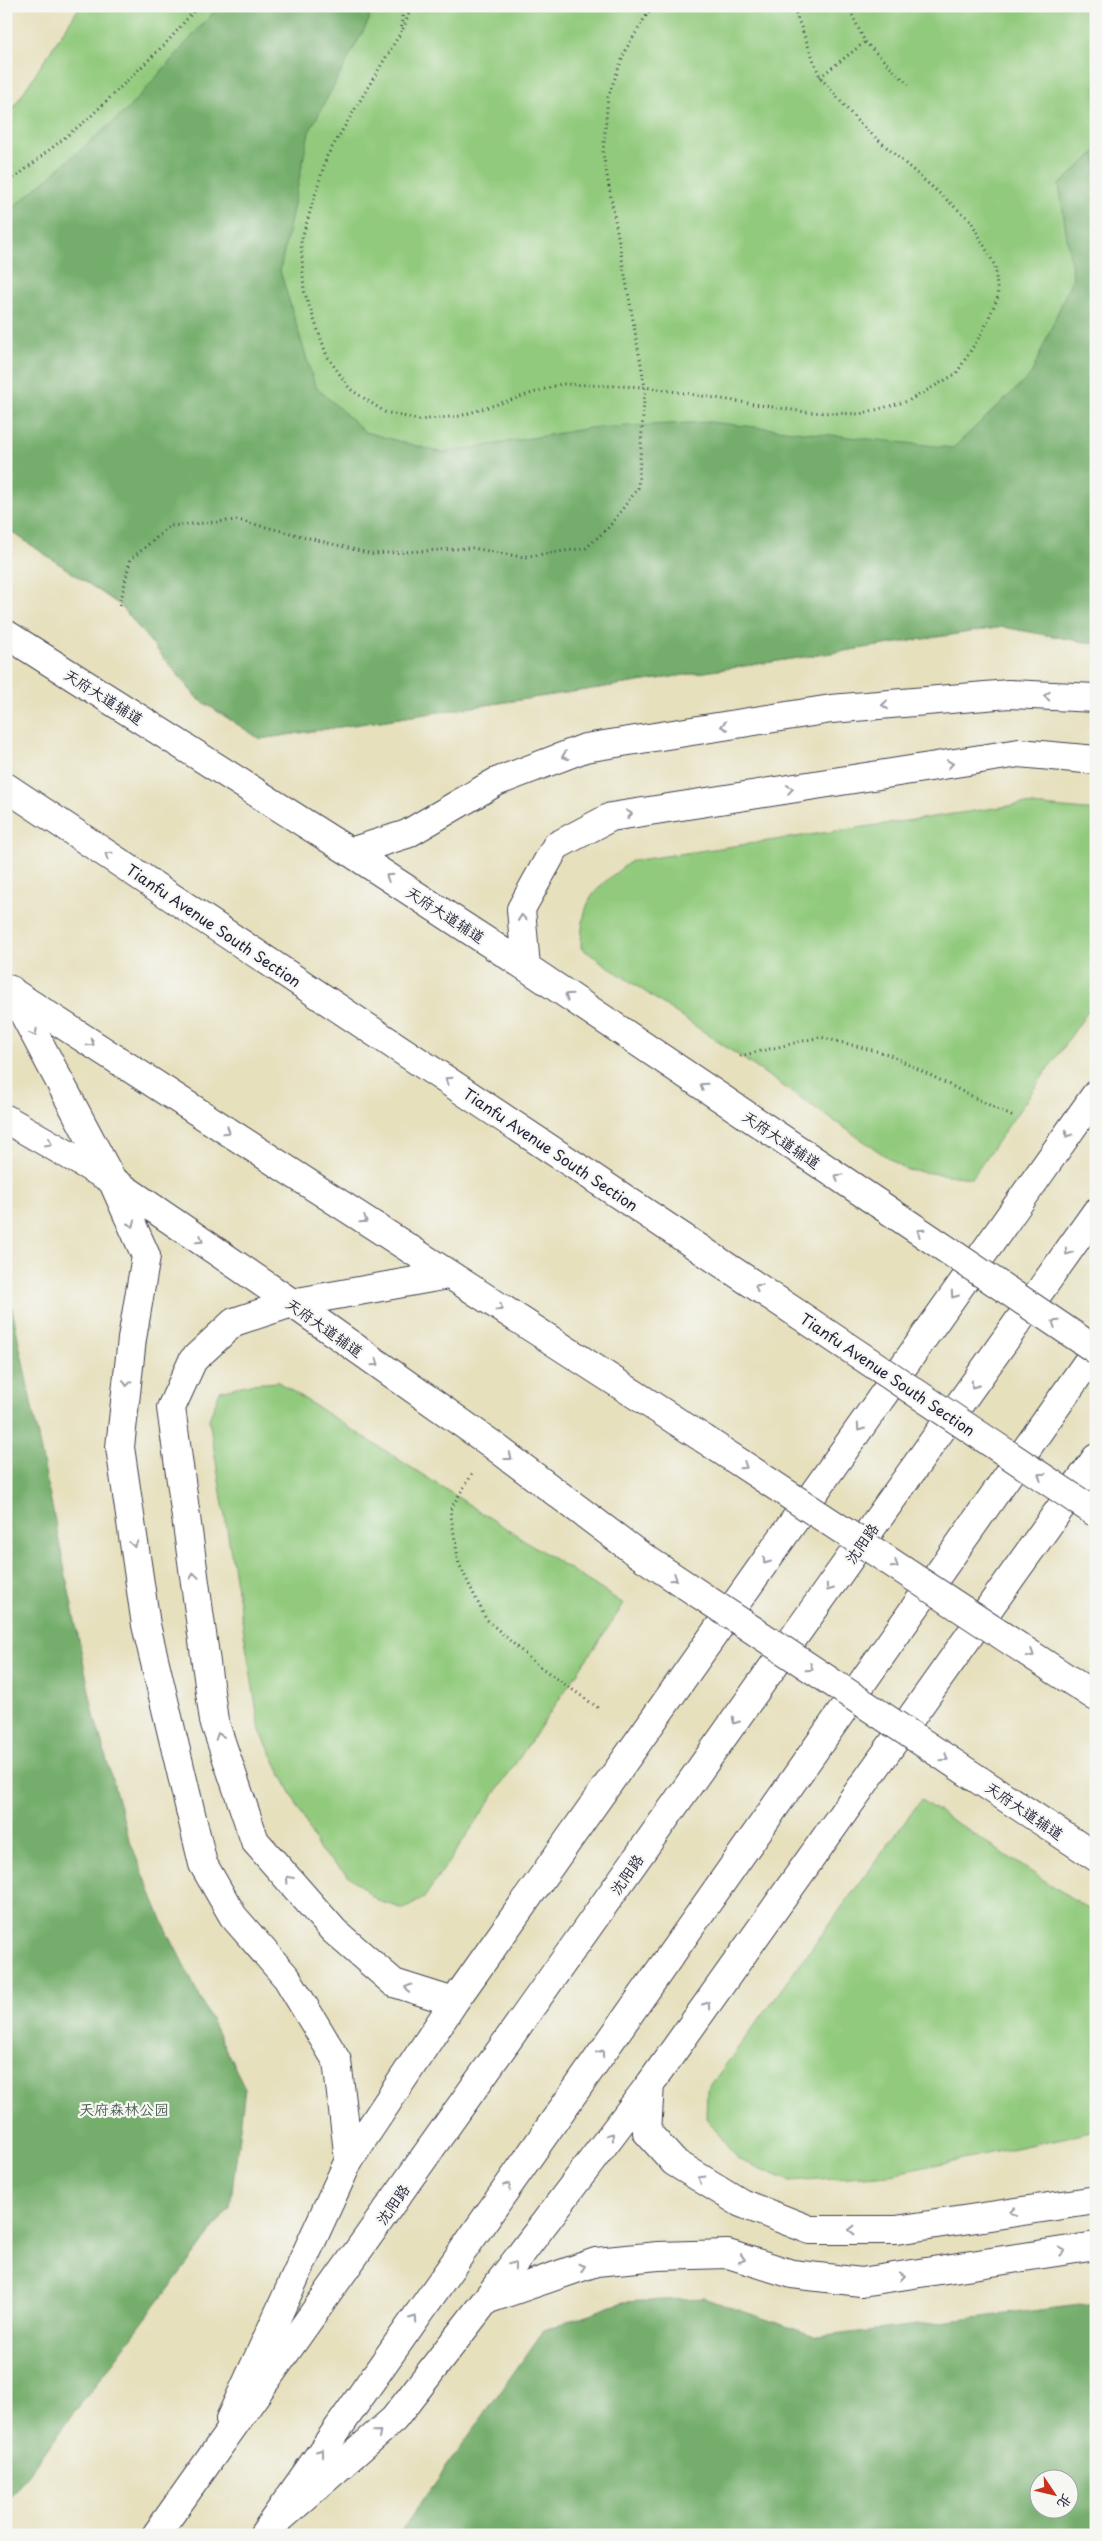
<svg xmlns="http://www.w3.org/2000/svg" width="1102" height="2541" font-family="'Playpen Sans','LXGW WenKai TC',sans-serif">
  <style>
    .green { fill: #92ca7d; stroke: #5a765c }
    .forest { fill: #75ae6c; stroke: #4c6854; fill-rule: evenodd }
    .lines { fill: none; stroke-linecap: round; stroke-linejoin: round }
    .minor-casing { stroke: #3f3e4e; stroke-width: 30 }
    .major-casing { stroke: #3f3e4e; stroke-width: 30 }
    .highway-casing { stroke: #3f3e4e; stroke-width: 30 }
    .path { stroke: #3f3e4e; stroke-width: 3; stroke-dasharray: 1 4; stroke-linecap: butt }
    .minor { stroke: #fff; stroke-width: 28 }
    .major { stroke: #fff; stroke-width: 28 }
    .highway { stroke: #fff; stroke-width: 28 }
    .minor-bridge-casing { stroke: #3f3e4e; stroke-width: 30; stroke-linecap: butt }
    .highway-bridge-casing { stroke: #3f3e4e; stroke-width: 30; stroke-linecap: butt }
    .minor-bridge { stroke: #fff; stroke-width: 28 }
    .highway-bridge { stroke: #fff; stroke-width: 28 }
    .oneway { stroke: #9c9ca7 }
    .labels { text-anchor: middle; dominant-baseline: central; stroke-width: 4.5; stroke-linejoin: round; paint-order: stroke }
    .street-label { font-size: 15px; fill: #22223b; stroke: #f6f6f2 }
    .park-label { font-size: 15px; fill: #495d52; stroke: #f6f6f2 }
  </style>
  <rect width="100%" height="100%" fill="#f6f6f2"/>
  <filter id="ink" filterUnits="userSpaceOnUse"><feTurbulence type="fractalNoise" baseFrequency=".02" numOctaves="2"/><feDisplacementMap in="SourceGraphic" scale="10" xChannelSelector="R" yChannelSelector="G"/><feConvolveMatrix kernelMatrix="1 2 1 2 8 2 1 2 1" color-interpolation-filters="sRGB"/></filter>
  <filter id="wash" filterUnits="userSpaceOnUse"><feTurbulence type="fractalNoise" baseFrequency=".0096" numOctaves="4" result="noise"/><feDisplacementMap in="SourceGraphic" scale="20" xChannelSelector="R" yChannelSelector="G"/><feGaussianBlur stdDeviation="1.12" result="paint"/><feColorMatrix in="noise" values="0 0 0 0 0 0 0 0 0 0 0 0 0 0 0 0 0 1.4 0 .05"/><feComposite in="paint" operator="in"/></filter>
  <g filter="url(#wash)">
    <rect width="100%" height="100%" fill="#e6e0bd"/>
    <path class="green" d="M80,6h1016v638l-93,-17 -743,112 -63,-41 -77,-93 -114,-77v-409z
      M1022,804l74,7v189l-124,178 -66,-8 -325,-222c1,-51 11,-57 50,-87z
      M278,1382l346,222 -200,294 -20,11 -26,-8 -58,-50 -60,-120 -51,-312 11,-28 30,-7z
      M921,1800l175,114v217l-205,43 -101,7 -51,-21 -33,-42 1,-28z"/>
    <path class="forest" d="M219,6h151l-1,14 -60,112 -29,139 35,115 50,46 78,21 147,-25 119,-6 244,26 78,-73 42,-98 -14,-92 37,-33v492l-93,-17 -743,112 -63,-41 -77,-93 -114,-77v-314l121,-104z
      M6,1278l88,437 35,124 36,88 80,161 -15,119 -224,296z
      M704,2298l114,39 278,-34v232h-698l146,-205 79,-28zM1040,2478h30v30h-30z"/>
  </g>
  <g filter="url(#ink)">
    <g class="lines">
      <g class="minor-casing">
        <path id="minor" d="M6,634l344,218 176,115 353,237
          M350,852l57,-18 89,-52 89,-34 246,-39 178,-15 87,4
          M526,967l-5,-58 35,-63 55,-29 408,-64 77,7
          M11,990l101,190 34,76 -14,83 -12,108 26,178 57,239 30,52 54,62 50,83 12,99
          M6,1119l106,61 180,123 198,140 144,108
          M448,1275l-156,28 -58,19 -41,38 -22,48 43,313 41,120 79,90 60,52 60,19
          M979,1780l117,77
          M650,2084l-3,48 27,30 67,41 69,27h86l200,-30
          M486,2300l110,-38 62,-6 70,-2 64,20 69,8 235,-36
          M230,2419l119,-259 105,-158 642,-908
          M281,2518l113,-99 92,-119 164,-216 446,-626"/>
      </g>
      <g class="major-casing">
        <path id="major" d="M156,2535l940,-1323
          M263,2535l833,-1185"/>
      </g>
      <g class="highway-casing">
        <path id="highway" d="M6,787l792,527
          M6,988l698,451
          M1056,1671l40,26"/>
      </g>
      <path class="path" d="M403,6l-2,26 -74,124 -26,85 3,50 23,65 23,33 35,23 34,8 41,-4 101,-32 84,3 160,25 55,2 48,-13 48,-27 27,-43 15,-34 -3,-31 -24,-45 -112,-98 -39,-46 -27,-71
        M848,6l17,36 45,44
        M403,29l9,-23
        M820,77l45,-35
        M6,185l83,-67 80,-78 29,-34
        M120,605l10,-45 40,-34 68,-6 134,34 100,-6 50,9 64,-9 23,-21 29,-39 7,-101 -42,-234 5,-56 17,-46 27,-45
        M740,1056l80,-19 68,17 127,64
        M472,1474l-22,36 9,54 27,55 50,45 64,45"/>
      <use href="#minor" class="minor"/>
      <use href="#major" class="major"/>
      <use href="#highway" class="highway"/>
      <g class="minor-bridge-casing">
        <path id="minor-bridge" d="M879,1204l217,146
          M634,1551l345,229"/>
      </g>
      <g class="highway-bridge-casing">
        <path id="highway-bridge" d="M798,1314l298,199
          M704,1439l352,232"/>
      </g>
      <use href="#minor-bridge" class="minor-bridge"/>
      <use href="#highway-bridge" class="highway-bridge"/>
    </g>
    <defs><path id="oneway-chevron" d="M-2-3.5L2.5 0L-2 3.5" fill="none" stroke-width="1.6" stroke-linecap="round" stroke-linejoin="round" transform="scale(1.25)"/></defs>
    <g class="oneway">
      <use href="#oneway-chevron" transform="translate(1047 696) rotate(-177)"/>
      <use href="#oneway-chevron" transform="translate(885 705) rotate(175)"/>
      <use href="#oneway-chevron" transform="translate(724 726) rotate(171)"/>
      <use href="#oneway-chevron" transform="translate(565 756) rotate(159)"/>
      <use href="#oneway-chevron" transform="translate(950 764) rotate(-9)"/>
      <use href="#oneway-chevron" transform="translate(790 789) rotate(-9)"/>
      <use href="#oneway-chevron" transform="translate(629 814) rotate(-9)"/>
      <use href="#oneway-chevron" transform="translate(108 855) rotate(-146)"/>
      <use href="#oneway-chevron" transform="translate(389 877) rotate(-147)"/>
      <use href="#oneway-chevron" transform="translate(522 918) rotate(-95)"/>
      <use href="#oneway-chevron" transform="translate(568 996) rotate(-146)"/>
      <use href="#oneway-chevron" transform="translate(34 1033) rotate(62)"/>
      <use href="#oneway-chevron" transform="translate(91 1043) rotate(33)"/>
      <use href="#oneway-chevron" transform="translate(448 1080) rotate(-146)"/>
      <use href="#oneway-chevron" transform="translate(703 1086) rotate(-146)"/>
      <use href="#oneway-chevron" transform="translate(227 1131) rotate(33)"/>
      <use href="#oneway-chevron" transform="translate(1068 1134) rotate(125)"/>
      <use href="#oneway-chevron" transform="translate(49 1143) rotate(30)"/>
      <use href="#oneway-chevron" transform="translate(838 1177) rotate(-146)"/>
      <use href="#oneway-chevron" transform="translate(364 1220) rotate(33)"/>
      <use href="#oneway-chevron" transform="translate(132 1224) rotate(66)"/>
      <use href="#oneway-chevron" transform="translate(920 1232) rotate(-146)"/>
      <use href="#oneway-chevron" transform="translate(200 1240) rotate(35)"/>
      <use href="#oneway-chevron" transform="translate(1068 1252) rotate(125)"/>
      <use href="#oneway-chevron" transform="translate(758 1287) rotate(-146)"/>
      <use href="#oneway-chevron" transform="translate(954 1295) rotate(125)"/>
      <use href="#oneway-chevron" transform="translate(500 1308) rotate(33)"/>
      <use href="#oneway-chevron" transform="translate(1055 1323) rotate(-146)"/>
      <use href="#oneway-chevron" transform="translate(376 1363) rotate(35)"/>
      <use href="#oneway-chevron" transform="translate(127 1383) rotate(96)"/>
      <use href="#oneway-chevron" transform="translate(974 1385) rotate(125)"/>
      <use href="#oneway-chevron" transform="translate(860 1428) rotate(125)"/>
      <use href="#oneway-chevron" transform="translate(509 1457) rotate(37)"/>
      <use href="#oneway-chevron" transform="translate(744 1466) rotate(33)"/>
      <use href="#oneway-chevron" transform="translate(1041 1476) rotate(-146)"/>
      <use href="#oneway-chevron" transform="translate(134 1544) rotate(82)"/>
      <use href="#oneway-chevron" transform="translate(766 1561) rotate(125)"/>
      <use href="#oneway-chevron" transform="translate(895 1565) rotate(33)"/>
      <use href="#oneway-chevron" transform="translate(194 1576) rotate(-98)"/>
      <use href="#oneway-chevron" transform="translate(674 1578) rotate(33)"/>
      <use href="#oneway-chevron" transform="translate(829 1588) rotate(125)"/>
      <use href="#oneway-chevron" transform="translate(1031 1654) rotate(33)"/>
      <use href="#oneway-chevron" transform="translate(810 1668) rotate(33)"/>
      <use href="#oneway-chevron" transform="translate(735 1721) rotate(125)"/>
      <use href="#oneway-chevron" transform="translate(219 1736) rotate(-109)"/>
      <use href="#oneway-chevron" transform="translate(945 1758) rotate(33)"/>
      <use href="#oneway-chevron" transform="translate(289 1879) rotate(-131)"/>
      <use href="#oneway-chevron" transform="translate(408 1988) rotate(-163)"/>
      <use href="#oneway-chevron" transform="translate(707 2005) rotate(-55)"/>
      <use href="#oneway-chevron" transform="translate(601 2053) rotate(-55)"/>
      <use href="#oneway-chevron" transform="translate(611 2136) rotate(-53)"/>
      <use href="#oneway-chevron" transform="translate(701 2179) rotate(-149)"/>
      <use href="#oneway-chevron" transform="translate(508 2186) rotate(-55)"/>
      <use href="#oneway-chevron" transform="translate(1013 2212) rotate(172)"/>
      <use href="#oneway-chevron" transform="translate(852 2230) rotate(180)"/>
      <use href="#oneway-chevron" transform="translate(1062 2251) rotate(-9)"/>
      <use href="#oneway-chevron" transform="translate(742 2259) rotate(17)"/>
      <use href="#oneway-chevron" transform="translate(513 2265) rotate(-53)"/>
      <use href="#oneway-chevron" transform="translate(582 2267) rotate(-19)"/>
      <use href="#oneway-chevron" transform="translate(902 2276) rotate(-9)"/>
      <use href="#oneway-chevron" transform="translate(414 2319) rotate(-55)"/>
      <use href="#oneway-chevron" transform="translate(378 2433) rotate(-41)"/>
      <use href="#oneway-chevron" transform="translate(321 2452) rotate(-55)"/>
    </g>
  </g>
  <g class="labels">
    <g class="street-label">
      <text transform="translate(104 696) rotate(32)">天府大道辅道</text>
      <text transform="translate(446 914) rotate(33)">天府大道辅道</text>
      <text transform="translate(214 925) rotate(34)">Tianfu Avenue South Section</text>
      <text transform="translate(782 1139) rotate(34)">天府大道辅道</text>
      <text transform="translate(551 1149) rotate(34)">Tianfu Avenue South Section</text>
      <text transform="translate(325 1327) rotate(35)">天府大道辅道</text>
      <text transform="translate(888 1374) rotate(34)">Tianfu Avenue South Section</text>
      <text transform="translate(861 1543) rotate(-55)">沈阳路</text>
      <text transform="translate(1025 1810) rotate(34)">天府大道辅道</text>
      <text transform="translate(626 1874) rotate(-55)">沈阳路</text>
      <text transform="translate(392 2204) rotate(-55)">沈阳路</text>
    </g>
    <g class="park-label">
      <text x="124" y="2108">天府森林公园</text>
    </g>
  </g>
  <rect width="1102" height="2541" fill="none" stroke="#f6f6f2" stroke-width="25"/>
  <g transform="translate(1054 2494) rotate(125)"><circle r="24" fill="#f6f6f2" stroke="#a1a1a9"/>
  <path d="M0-4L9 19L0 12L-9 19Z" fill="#c8321e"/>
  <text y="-8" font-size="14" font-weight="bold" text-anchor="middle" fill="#22223b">北</text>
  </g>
</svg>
